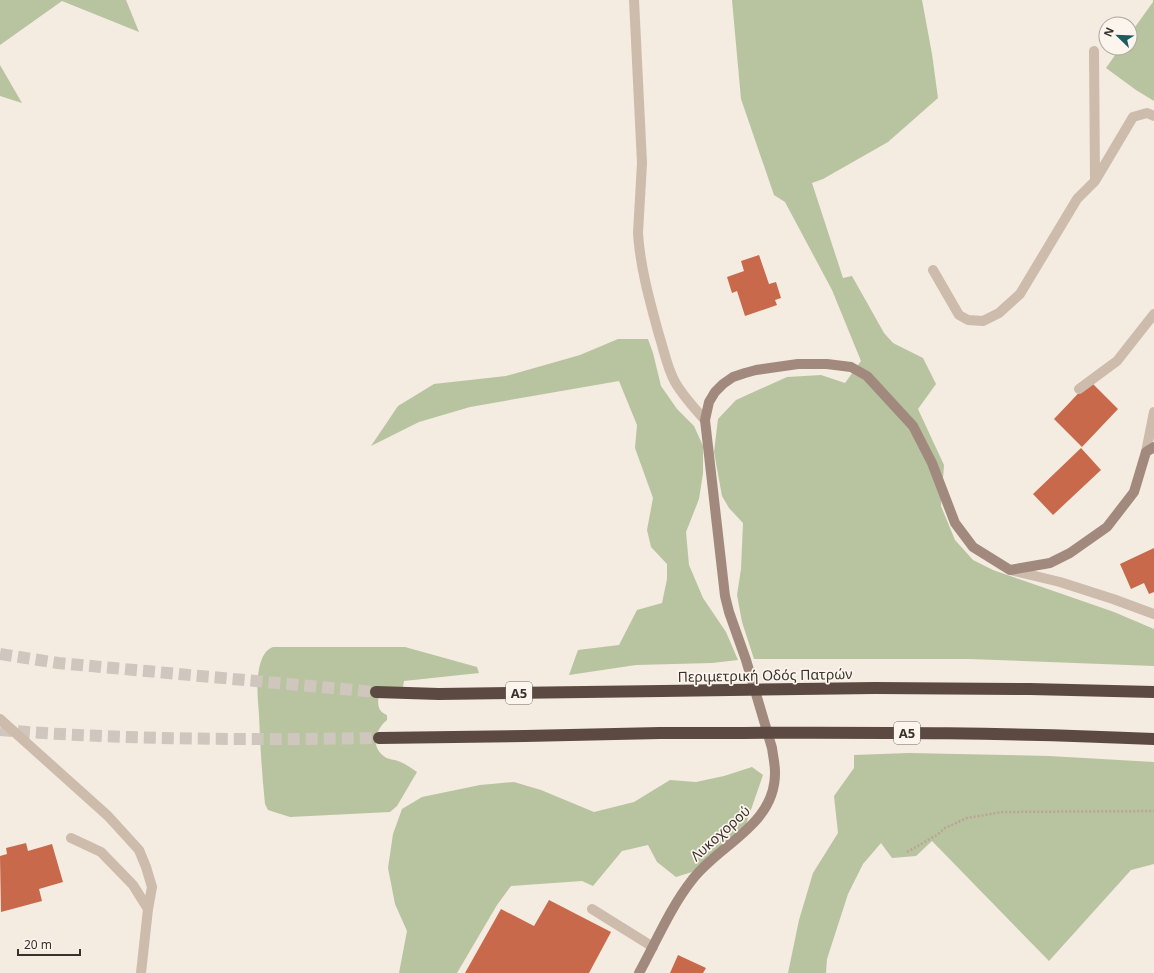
<svg xmlns="http://www.w3.org/2000/svg" width="1154" height="973" font-family="'Noto Sans',sans-serif">
  <style>
    .green { fill: #b8c4a0 }
    .building { fill: #c8694b }
    .lines { fill: none; stroke-linecap: round; stroke-linejoin: round }
    .highway-tunnel { stroke: #cfc6bd; stroke-width: 12; stroke-dasharray: 12 6; stroke-linecap: butt }
    .path { stroke: #b9a596; stroke-width: 2.5; stroke-dasharray: 2 2; stroke-linecap: butt }
    .lane { stroke: #cdbbac; stroke-width: 10 }
    .street { stroke: #cdbbac; stroke-width: 10 }
    .secondary { stroke: #a18a7d; stroke-width: 10 }
    .highway { stroke: #5c4a42; stroke-width: 12 }
    .highway-bridge { stroke: #5c4a42; stroke-width: 12 }
    .labels { text-anchor: middle; dominant-baseline: central; stroke-width: 3.5; stroke-linejoin: round; paint-order: stroke }
    .shield { fill: #fbf5ee; stroke: #756b66; stroke-width: 1 }
    .shield-label { font-size: 13px; font-weight: bold; fill: #3b302b }
    .street-label { font-size: 14px; fill: #3b302b; stroke: #fbf5ee }
  </style>
  <rect width="100%" height="100%" fill="#f4ebe1"/>
  <path class="green" d="M0,0h126l13,32 -77,-31 -62,44z
    M732,0h190l10,54 6,44 -50,44 -65,37 -11,4 31,95 9,-2 32,57 9,10 30,15 13,26 -18,25 26,56 -3,41 14,34 18,20 20,10 121,42 40,17v37l-185,-7h-215l-12,-37 -5,-27 4,-26 2,-46 -14,-15 -7,-12 -8,-44 4,-33 18,-19 51,-23 34,-2 24,8 16,-22 -29,-71 -47,-88 -11,-7 -33,-96z
    M1153,0h1v101l-18,-11 -30,-22 14,-20h10v-14l23,-32z
    M0,65l22,38 -22,-7z
    M618,339h30l5,14 8,33 16,23 17,17 9,20v27l-4,26 -13,33 3,33 14,33 23,34 12,28 -26,3 -76,2 -67,10 9,-25 41,-5 18,-35 25,-7 5,-24v-15l-16,-17 -4,-17 6,-32 -18,-50 2,-23 -18,-44 -149,26 -51,15 -48,24 27,-40 36,-22 72,-8 74,-21z
    M273,647h132l72,20 2,6 -75,8 -1,6 -24,8c-2,9 -1,17 8,20v5c-12,10 -17,27 -2,37 4,3 9,2 13,4 6,2 13,7 19,11l-20,34 -7,6 -100,5 -22,-7 -3,-6c-3,-30 -5,-59 -6,-89 -1,-15 -3,-31 0,-46 2,-9 5,-19 14,-22z
    M909,753l140,3 105,6v102l-23,6 -82,91 -117,-120 -16,15 -24,2 -11,-15 -18,21 -15,30 -21,65 -1,14h-38l11,-53 14,-47 25,-40 -4,-37 20,-28v-13z
    M752,767l11,8 -18,52 -53,45 -16,5 -19,-15 -9,-17 -26,6 -29,35 -11,-5 -71,5 -14,19 -40,68h-58l8,-42 -12,-27 -7,-36 5,-34 9,-25 20,-12 58,-12 34,-3 27,8 53,22 40,-10 36,-22 26,2 28,-6z"/>
  <path class="building" d="M759,255l10,29 7,-2 5,16 -6,2 2,5 -32,11 -8,-25 -5,2 -5,-16 17,-6 -3,-10z
    M1090,381l28,28 -36,38 -28,-28z
    M1081,448l20,22 -48,45 -20,-21z
    M1154,548v44l-5,2 -5,-11 -13,6 -11,-25z
    M26,843l2,8 24,-7 11,38 -24,7 3,12 -41,11 -1,-56 7,-2 -1,-6z
    M549,900l62,32 -22,41h-124l36,-64 33,17z
    M678,955l28,13 -3,5h-33z"/>
  <g class="lines">
    <path class="highway-tunnel" d="M0,654l58,9 318,29
      M0,730c127,10 252,10 379,8"/>
    <path class="path" d="M907,852l30,-17 8,-7 22,-10 35,-6 152,-1"/>
    <path class="lane" d="M0,719l108,97 31,34 7,17 6,20 -4,22
      M592,909l61,38"/>
    <path class="street" d="M634,0l8,163 -4,70c2,34 12,69 21,102 5,15 8,33 16,47 8,14 19,26 30,38
      M1094,51l1,130
      M933,270l26,45 9,5 15,1 16,-8 21,-19 57,-95 18,-18 38,-64 14,-4 7,3
      M1079,389l38,-28 37,-47
      M1146,452l8,-40
      M1010,570l50,12 53,17 41,15
      M71,838l30,14 32,33 15,24 -7,64"/>
    <path class="secondary" d="M639,973c17,-31 31,-65 53,-93 27,-36 84,-55 83,-108 0,-8 -2,-16 -3,-24l-26,-88 -17,-48 -4,-16 -20,-176 4,-18 6,-10 8,-8 10,-7 12,-4 11,-3 42,-6h29l24,3 16,9 46,50 19,37 23,60 18,24 37,23 40,-7 20,-10 37,-26 27,-35 12,-40 8,-5"/>
    <path class="highway" d="M376,692l63,2 223,-3
      M379,738l146,-2 135,-3"/>
    <path class="highway-bridge" d="M662,691l213,-3 155,1 124,3
      M660,733c165,0 329,-2 494,6"/>
  </g>
  <g class="labels">
    <g class="shield">
      <rect x="506" y="682" width="26" height="22" rx="3"/>
      <rect x="894" y="722" width="26" height="22" rx="3"/>
    </g>
    <g class="shield-label">
      <text x="519" y="693">Α5</text>
      <text x="907" y="733">Α5</text>
    </g>
    <g class="street-label">
      <text transform="translate(765 675) rotate(-1)">Περιμετρική Οδός Πατρών</text>
      <text transform="translate(720 833) rotate(-42)">Λυκοχορού</text>
    </g>
  </g>
  <g transform="translate(1118 36) rotate(293)"><circle r="19" fill="#fbf5ee" stroke="#aea6a0"/>
  <path d="M0-3L7 15L0 10L-7 15Z" fill="#1f5a5e"/>
  <text y="-6" font-size="11" font-weight="bold" text-anchor="middle" fill="#3b302b">N</text>
  </g>
  <path d="M18 949v6h62v-6" fill="none" stroke="#3b302b" stroke-width="2"/>
  <text x="24" y="949" font-size="12" fill="#3b302b" stroke="#fbf5ee" stroke-width="3" paint-order="stroke">20 m</text>
</svg>
